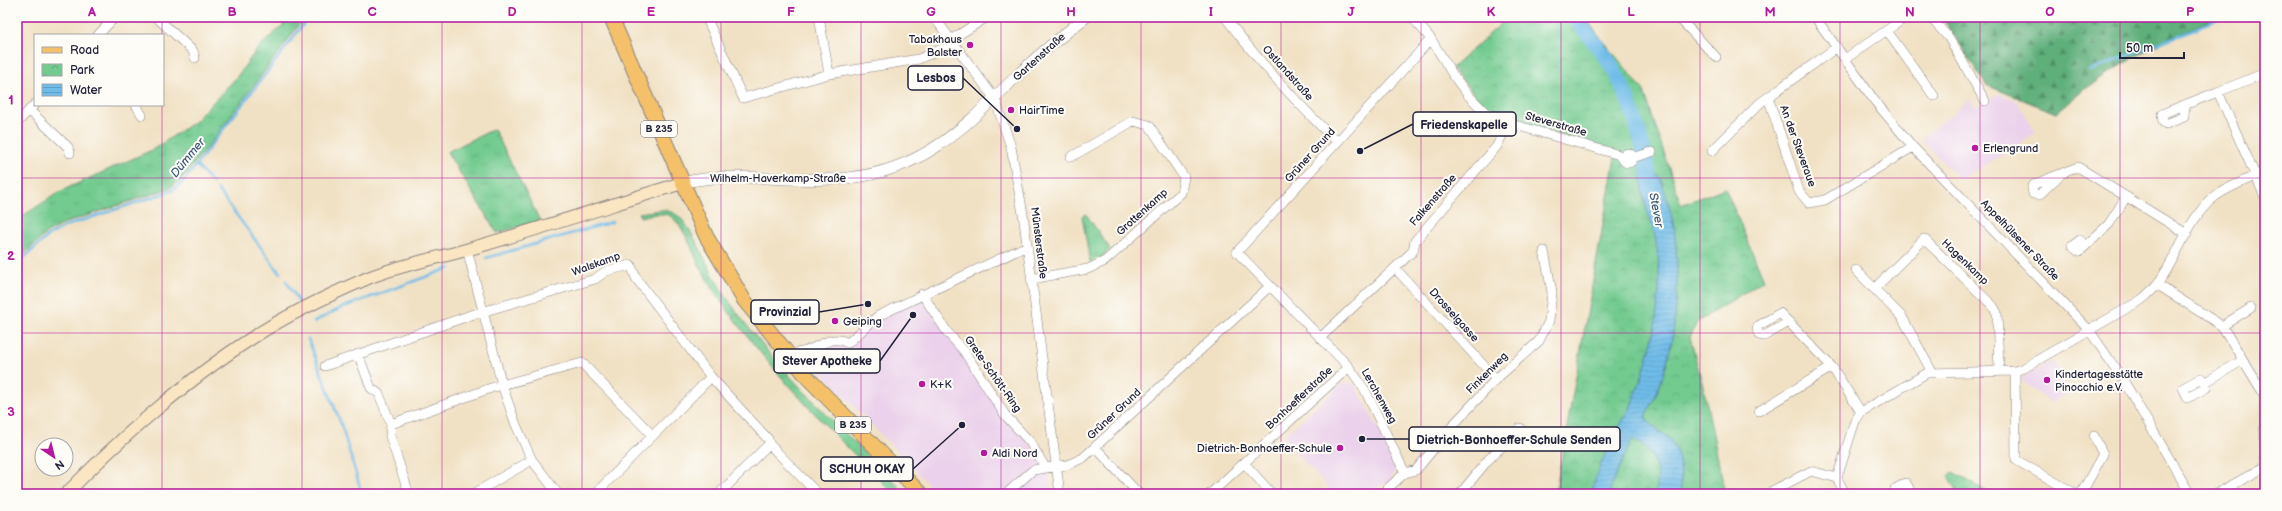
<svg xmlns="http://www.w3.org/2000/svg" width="2282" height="511" font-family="'Balsamiq Sans',sans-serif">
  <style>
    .built { fill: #ebd1eb }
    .grass { fill: url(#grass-tufts); stroke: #4a7666 }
    .forest { fill: url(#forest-firs); stroke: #40685a }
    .park { fill: url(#park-crowns); stroke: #4a7666 }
    .water { fill: url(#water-rules); stroke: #486f92 }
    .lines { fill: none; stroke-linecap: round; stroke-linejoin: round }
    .stream { stroke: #6fbce9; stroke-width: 2.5 }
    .river { stroke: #6fbce9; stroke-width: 15 }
    .minor-casing { stroke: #8a8280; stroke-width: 10 }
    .tertiary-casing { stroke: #8a8280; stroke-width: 12 }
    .secondary-casing { stroke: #8a8280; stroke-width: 14 }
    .primary-casing { stroke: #8a8280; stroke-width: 16 }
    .minor { stroke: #fff; stroke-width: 9 }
    .tertiary { stroke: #fff; stroke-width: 11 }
    .secondary { stroke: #fbe6c3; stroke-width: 12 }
    .primary { stroke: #f4c16a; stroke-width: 14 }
    .grid { fill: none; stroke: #b5179e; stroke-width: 1; stroke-opacity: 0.55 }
    .poi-dot { fill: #b5179e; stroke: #fdfcf7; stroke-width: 1.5 }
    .labels { text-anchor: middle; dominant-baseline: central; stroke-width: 4; stroke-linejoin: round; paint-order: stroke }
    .shield { fill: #fdfcf7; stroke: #646373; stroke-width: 1 }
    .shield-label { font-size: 10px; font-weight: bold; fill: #22223b }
    .poi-label { font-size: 11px; fill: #22223b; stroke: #fdfcf7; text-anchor: start }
    .street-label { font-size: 11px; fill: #22223b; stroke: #fdfcf7 }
    .water-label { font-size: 12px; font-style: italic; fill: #3d5878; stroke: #fdfcf7 }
    .leader { fill: none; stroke: #22223b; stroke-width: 1.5 }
    .callout-dot { fill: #22223b; stroke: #fdfcf7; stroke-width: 1.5 }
    .callout { fill: #fdfcf7; stroke: #22223b; stroke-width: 1.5 }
    .callout-label { font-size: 12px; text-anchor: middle; font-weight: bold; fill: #22223b }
    .neatline { fill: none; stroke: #b5179e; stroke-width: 1.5 }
    .grid-label { font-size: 13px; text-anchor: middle; font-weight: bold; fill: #b5179e }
  </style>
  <defs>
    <pattern id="grass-tufts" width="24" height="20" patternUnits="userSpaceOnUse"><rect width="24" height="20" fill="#73cb90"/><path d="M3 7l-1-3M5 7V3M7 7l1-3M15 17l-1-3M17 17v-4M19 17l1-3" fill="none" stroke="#63ae7d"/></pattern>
    <pattern id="forest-firs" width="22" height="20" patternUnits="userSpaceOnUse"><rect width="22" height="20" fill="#5eaf7a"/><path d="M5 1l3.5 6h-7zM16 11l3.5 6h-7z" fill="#4d8e65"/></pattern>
    <pattern id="park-crowns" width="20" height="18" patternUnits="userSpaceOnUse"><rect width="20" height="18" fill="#73cb90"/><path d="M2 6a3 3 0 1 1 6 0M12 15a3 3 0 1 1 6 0" fill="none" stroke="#63ae7d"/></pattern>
    <pattern id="water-rules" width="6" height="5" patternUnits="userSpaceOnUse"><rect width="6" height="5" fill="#6fbce9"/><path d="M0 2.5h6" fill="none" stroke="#60a1c9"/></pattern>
  </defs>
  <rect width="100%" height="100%" fill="#fdfcf7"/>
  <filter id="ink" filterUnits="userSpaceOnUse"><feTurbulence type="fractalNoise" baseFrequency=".025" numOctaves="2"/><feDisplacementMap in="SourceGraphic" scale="8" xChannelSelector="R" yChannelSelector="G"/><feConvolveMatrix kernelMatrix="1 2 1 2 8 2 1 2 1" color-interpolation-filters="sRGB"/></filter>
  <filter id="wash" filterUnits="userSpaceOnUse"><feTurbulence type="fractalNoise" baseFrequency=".012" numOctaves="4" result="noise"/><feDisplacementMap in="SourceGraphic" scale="16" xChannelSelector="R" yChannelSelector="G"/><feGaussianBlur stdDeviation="0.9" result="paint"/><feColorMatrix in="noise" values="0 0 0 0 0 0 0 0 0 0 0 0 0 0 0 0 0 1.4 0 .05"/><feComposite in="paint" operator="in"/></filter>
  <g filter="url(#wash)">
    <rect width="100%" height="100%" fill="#f1e1c4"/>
    <path class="built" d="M1998,94l19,7 18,32 -16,12 -59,35 -39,-41 49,-40 6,9z
      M920,297l129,172 2,25h-113l-138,-144 24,-9 24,2 31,-26z
      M2053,361l17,31 -20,11 -30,-24z
      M1342,383l13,1 39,74 1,14 -6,10 -28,12h-27l-52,-56z"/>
    <path class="grass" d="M292,17h13l-92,123 -32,39 -11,9 -105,35 -18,10 -30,27v-39l4,-4 40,-26 93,-42 40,-27 42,-44 22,-30z
      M494,129l46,92 -43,12 -50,-81z
      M661,210c9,0 18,5 23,12 15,20 23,45 37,67 50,77 121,139 185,205h-12c-55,-55 -113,-111 -159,-174 -12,-15 -23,-31 -32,-48 -10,-17 -16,-42 -31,-55 -8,-6 -23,-2 -32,0l-1,-4z
      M1086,214l24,35 -8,8 -12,5 -8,-46z"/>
    <path class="forest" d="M1942,17h277c-61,25 -113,52 -163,96l-70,-28z"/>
    <path class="park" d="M1504,17h80l60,74 37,114 44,-17 39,92 -67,42 -7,15 14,53 21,104h-170l61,-342 -104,-32 -26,-12 -34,-40 54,-49z
      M1953,472l38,22h-32l-10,-18z"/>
    <path class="water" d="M1652,163l4,11 5,5c6,19 12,38 14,57 6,60 0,128 -30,181 7,11 17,14 25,23 12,15 11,36 11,54h-26c7,-18 -1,-49 -23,-54l-20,44 -3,10h-18c6,-23 15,-43 26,-64 5,-9 12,-17 15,-27 21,-51 34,-111 23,-166 -3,-16 -11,-31 -13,-47 0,-9 1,-15 -2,-24z"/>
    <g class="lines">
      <path class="stream" d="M2089,71l135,-54
        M196,165l17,18
        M217,189l63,84
        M486,258l126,-36
        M17,264l31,-28 18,-10 105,-35 13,-10 125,-164
        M286,281l13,21
        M314,322l27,-14 109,-40
        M308,339l33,85 21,70"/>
      <path class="river" d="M1574,17c10,13 21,26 31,39 25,36 37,84 46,127"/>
    </g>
  </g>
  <g filter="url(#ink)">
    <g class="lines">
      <g class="minor-casing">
        <path id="minor" d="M156,17l37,34 2,7
          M706,17l37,81 86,-24 90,-15 36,-16
          M819,17l10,57
          M934,17l61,82 16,48 12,67 37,280
          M1225,17c34,45 72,86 112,125
          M1412,17l19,22 22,36 15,20 18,18 22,10 115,33
          M1678,17l38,40
          M1815,17l59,83 39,47 176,183 33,48 68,116
          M1930,17l19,21 36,63
          M1887,31l47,65
          M98,35l17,-18
          M952,39l35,-22
          M1845,59l61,-42
          M2218,92l47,105
          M1768,97l31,94 10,12 16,-3 88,-53
          M136,105l6,10
          M2185,105l-1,12 -18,7 -3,-2 -1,-8c34,-14 69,-27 103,-41
          M29,110l39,37 2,6
          M17,123l18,-19
          M1712,151l48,-48 77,-56
          M1623 158a5 5 0 1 1 10 0a5 5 0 1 1-10 0Z
          M1632,158l20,-6
          M2061,174l-22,21 -6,-1 -1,-7 3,-3 43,-17 109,67
          M2085,246l-5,-6 -8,6 7,6 30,-28 17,-27
          M467,249l35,136 14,40 16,35 26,34
          M1395,268l101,111
          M1856,270l46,47 30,55
          M1031,279l57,-10 17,-8 76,-68 3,-16 -35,-52 -16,-4 -62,36
          M2158,285l64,41 42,68 1,73 -49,27
          M1874,289l50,-50 69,67 4,7 2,58
          M922,294l26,39 16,18 41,64 25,27 15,25
          M1789,322l-25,14 -5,-1 -2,-5 1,-4 22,-13 52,54 29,45
          M2222,326l29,-18
          M1320,338l93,-87 2,-10 82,-95 11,-23
          M358,354l13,34 8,6 12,30 -1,12 19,58
          M787,354c6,-1 13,-1 19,-3 15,-5 26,-17 42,-8l30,-27 149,-70
          M325,366l146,-51 124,-36 11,-8 25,-6 5,13 75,99 57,62 1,5 49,50
          M2015,371l1,89 60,34
          M2204,383l2,5 -18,10 -5,-10 18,-10 3,5 39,-23
          M1759,411l73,-44
          M391,424l100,-36 91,-25 71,73
          M1095,447l44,47
          M1245,464l27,30
          M1405,473l-40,-83 -16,-23 -112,-115 194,-213
          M1388,488l17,-15 11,-3 39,-47 41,-44 43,-38 10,-20 3,-29 -8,-41
          M1772,491l39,-20 26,7
          M473,494l59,-34
          M595,494l116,-117
          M719,494l50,-50
          M1006,494l27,-24 34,-5 16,-7 187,-172
          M1210,494l139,-127
          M1460,494l28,-34 32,-32
          M1845,494l-8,-16 18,-57 6,-9 66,-39 88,-2 9,-3 117,-68c34,-25 40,-75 72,-102 12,-10 37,-20 52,-26
          M1898,494l-3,-5 11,-6 6,11
          M2081,494l22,-40 -9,-18"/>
      </g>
      <g class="tertiary-casing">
        <path id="tertiary" d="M682,183c55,-13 110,1 166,-5 78,-8 118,-53 171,-104 21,-21 44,-39 67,-57"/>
      </g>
      <g class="secondary-casing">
        <path id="secondary" d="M66,494c53,-55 122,-115 186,-156 36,-24 77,-43 116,-60 32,-13 66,-19 98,-28 73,-21 145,-45 216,-67"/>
      </g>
      <g class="primary-casing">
        <path id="primary" d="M611,17l95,219 38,64 64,78 113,116"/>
      </g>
      <use href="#minor" class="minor"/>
      <use href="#tertiary" class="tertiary"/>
      <use href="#secondary" class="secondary"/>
      <use href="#primary" class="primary"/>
    </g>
  </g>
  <path class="grid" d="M162,17v18M302,17v477M442,17v477M582,17v477M721,17v477M861,17v477M1001,17v477M1141,17v477M1281,17v477M1421,17v477M1561,17v477M1700,17v477M1840,17v477M1980,17v477M2120,17v477M162,105v389M17,178h2248M17,333h2248"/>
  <g class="poi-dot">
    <circle cx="970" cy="45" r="4"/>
    <circle cx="1011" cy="110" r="4"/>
    <circle cx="1975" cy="148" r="4"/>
    <circle cx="835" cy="321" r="4"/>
    <circle cx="2047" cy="380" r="4"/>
    <circle cx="922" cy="384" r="4"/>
    <circle cx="1340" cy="448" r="4"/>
    <circle cx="984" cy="453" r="4"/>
  </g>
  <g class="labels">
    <g class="shield">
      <rect x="641" y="121" width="36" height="16" rx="3"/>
      <rect x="835" y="417" width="36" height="16" rx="3"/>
    </g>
    <g class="shield-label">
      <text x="659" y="129">B 235</text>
      <text x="853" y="425">B 235</text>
    </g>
    <g class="poi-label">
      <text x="962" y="39" text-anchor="end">Tabakhaus<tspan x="962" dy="13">Balster</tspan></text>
      <text x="1019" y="110">HairTime</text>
      <text x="1983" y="148">Erlengrund</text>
      <text x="843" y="321">Geiping</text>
      <text x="2055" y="374">Kindertagesstätte<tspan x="2055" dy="13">Pinocchio e.V.</tspan></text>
      <text x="930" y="384">K+K</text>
      <text x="1332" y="448" text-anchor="end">Dietrich-Bonhoeffer-Schule</text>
      <text x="992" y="453">Aldi Nord</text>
    </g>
    <g class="street-label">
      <text transform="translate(1039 57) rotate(-42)">Gartenstraße</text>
      <text transform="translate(1288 73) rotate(48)">Ostlandstraße</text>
      <text transform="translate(1556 124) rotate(16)">Steverstraße</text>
      <text transform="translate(1798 146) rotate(70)">An der Steveraue</text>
      <text transform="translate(1310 155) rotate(-48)">Grüner Grund</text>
      <text x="778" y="178">Wilhelm-Haverkamp-Straße</text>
      <text transform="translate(1433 200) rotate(-49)">Falkenstraße</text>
      <text transform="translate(1142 212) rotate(-42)">Grottenkamp</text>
      <text transform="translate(2020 240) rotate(46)">Appelhülsener Straße</text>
      <text transform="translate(1039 243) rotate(83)">Münsterstraße</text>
      <text transform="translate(1965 262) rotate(44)">Hagenkamp</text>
      <text transform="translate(596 264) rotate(-20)">Walskamp</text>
      <text transform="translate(1454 315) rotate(48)">Drosselgasse</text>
      <text transform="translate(1487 373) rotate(-45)">Finkenweg</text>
      <text transform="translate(993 374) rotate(55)">Grete-Schött-Ring</text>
      <text transform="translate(1379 396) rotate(61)">Lerchenweg</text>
      <text transform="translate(1299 398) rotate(-43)">Bonhoefferstraße</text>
      <text transform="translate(1114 414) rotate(-43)">Grüner Grund</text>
    </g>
    <g class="water-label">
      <text transform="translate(188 158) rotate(-51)">Dümmer</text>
      <text transform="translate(1656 210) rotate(79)">Stever</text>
    </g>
  </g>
  <path class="leader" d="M1017 129L963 78M1360 151L1413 124M868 304L819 312M913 315L880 361M1362 439L1409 439M962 425L913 469"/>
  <g class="callout-dot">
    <circle cx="1017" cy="129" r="4"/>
    <circle cx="1360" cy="151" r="4"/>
    <circle cx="868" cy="304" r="4"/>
    <circle cx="913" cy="315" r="4"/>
    <circle cx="1362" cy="439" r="4"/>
    <circle cx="962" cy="425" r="4"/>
  </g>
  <g class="callout">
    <rect x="908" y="66" width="55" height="24" rx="4"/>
    <rect x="1413" y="112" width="103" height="24" rx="4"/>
    <rect x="751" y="300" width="68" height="24" rx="4"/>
    <rect x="774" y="349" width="106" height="24" rx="4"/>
    <rect x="1409" y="427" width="211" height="24" rx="4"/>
    <rect x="821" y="457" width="92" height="24" rx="4"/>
  </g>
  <g class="callout-label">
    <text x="936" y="82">Lesbos</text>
    <text x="1464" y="129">Friedenskapelle</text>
    <text x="785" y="316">Provinzial</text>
    <text x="827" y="365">Stever Apotheke</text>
    <text x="1514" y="444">Dietrich-Bonhoeffer-Schule Senden</text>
    <text x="867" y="473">SCHUH OKAY</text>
  </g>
  <rect width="2282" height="511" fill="none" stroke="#fdfcf7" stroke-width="44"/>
  <rect x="34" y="34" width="130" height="72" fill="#fdfcf7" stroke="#a5a5ac"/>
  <rect x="42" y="47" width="20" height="6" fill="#f4c16a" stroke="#a5a5ac"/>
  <text x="70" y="54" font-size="12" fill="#22223b">Road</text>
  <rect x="42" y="64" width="20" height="12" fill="url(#park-crowns)" stroke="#a5a5ac"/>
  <text x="70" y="74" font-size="12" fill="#22223b">Park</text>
  <rect x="42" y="84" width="20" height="12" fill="url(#water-rules)" stroke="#a5a5ac"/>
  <text x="70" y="94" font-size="12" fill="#22223b">Water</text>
  <g transform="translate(54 457) rotate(145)"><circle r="19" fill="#fdfcf7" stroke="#a5a5ac"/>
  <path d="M0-3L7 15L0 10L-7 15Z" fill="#b5179e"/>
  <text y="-6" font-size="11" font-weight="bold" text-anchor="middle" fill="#22223b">N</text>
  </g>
  <path d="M2120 52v6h64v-6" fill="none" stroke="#22223b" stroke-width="2"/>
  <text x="2126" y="52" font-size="12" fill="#22223b" stroke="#fdfcf7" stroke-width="3" paint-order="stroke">50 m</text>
  <rect x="22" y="22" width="2238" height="467" class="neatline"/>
  <g class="grid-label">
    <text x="92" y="16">A</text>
    <text x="232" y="16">B</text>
    <text x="372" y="16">C</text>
    <text x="512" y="16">D</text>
    <text x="651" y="16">E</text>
    <text x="791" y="16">F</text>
    <text x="931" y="16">G</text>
    <text x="1071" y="16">H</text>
    <text x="1211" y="16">I</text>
    <text x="1351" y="16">J</text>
    <text x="1491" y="16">K</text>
    <text x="1631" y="16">L</text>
    <text x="1770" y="16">M</text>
    <text x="1910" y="16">N</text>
    <text x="2050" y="16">O</text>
    <text x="2190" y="16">P</text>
    <text x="11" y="104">1</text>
    <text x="11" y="260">2</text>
    <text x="11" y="416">3</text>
  </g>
</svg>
